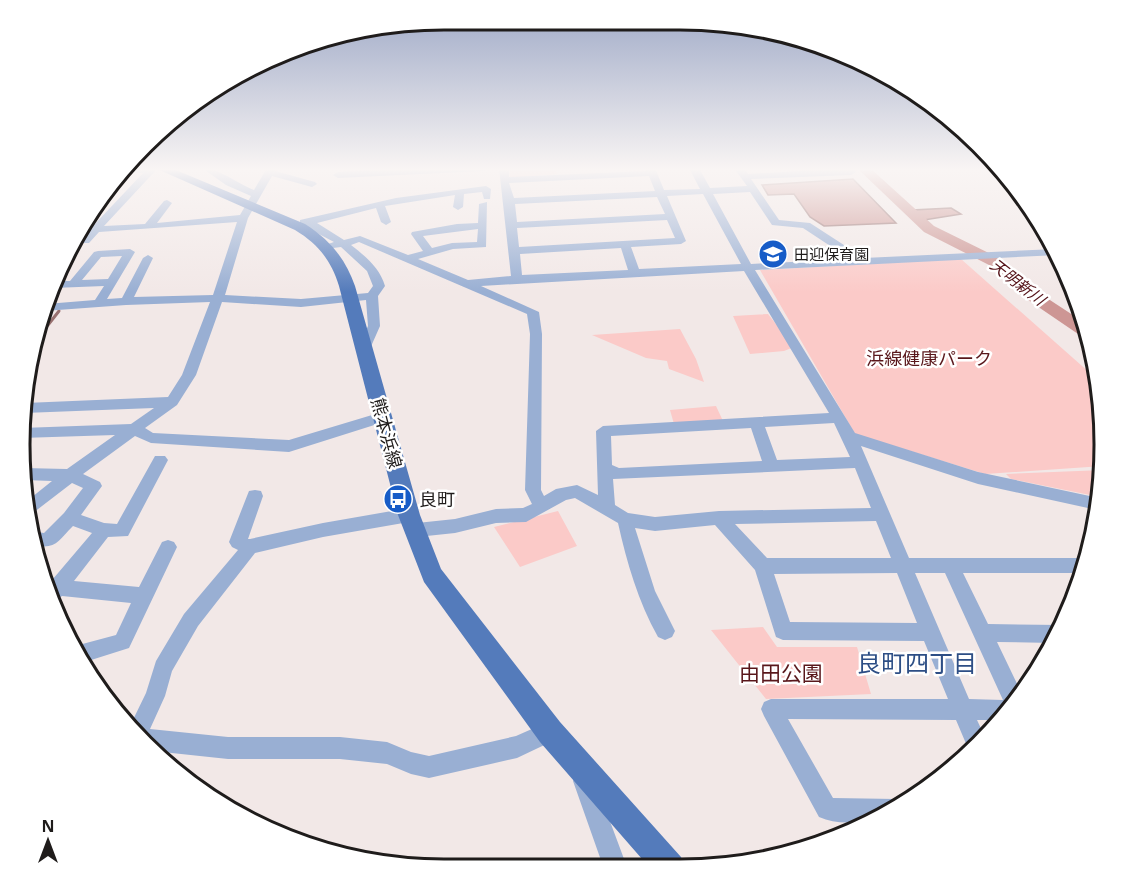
<svg xmlns="http://www.w3.org/2000/svg" width="1124" height="889" font-family="'Open Sans','Noto Sans JP',sans-serif">
  <style>
    .green { fill: #fbcac8 }
    .water { fill: #cd9694; stroke: #997170; stroke-width: 1.5 }
    .lines { fill: none; stroke-linecap: round; stroke-linejoin: round }
    .stream { stroke: #997170; stroke-width: 3 }
    .river { fill: #cd9694; fill-rule: evenodd }
    .minor { fill: #99afd3; fill-rule: evenodd }
    .major { fill: #547bbb; fill-rule: evenodd }
    .labels { text-anchor: middle; dominant-baseline: central; stroke-width: 5; stroke-linejoin: round; paint-order: stroke }
    .far-poi-label { font-size: 15px; fill: #1f1c1b; stroke: #fff; text-anchor: start }
    .far-water-label { font-size: 16px; font-style: italic; fill: #541117; stroke: #fff }
    .park-label { font-size: 18px; fill: #59171b; stroke: #fff }
    .street-label { font-size: 18px; fill: #1f1c1b; stroke: #fff }
    .poi-label { font-size: 18px; fill: #1f1c1b; stroke: #fff; text-anchor: start }
    .near-park-label { font-size: 21px; fill: #59171b; stroke: #fff }
    .near-neighbourhood-label { font-size: 24px; fill: #2d4e85; stroke: #fff }
    .rim { fill: none; stroke: #1f1c1b; stroke-width: 3 }
  </style>
  <rect width="100%" height="100%" fill="#f2e8e7"/>
  <path class="green" d="M510,168h46l1,6 -47,4z
    M961,259l138,122 4,85 -118,8 -130,-40 -95,-164z
    M768,314l26,33 -10,4 -34,3 -17,-38z
    M680,329l16,30 8,23 -35,-13 -2,-8 -21,-3 -54,-23z
    M716,406l7,15 -49,3 -4,-14z
    M1103,470l-3,27 -89,-18 -5,-5z
    M558,511l19,35 -57,21 -26,-40z
    M763,627l14,20h80l14,47 -105,5 -55,-69z"/>
  <path class="water" d="M853,179l43,44 -72,3 -14,-9 -16,-23 -26,1 -6,-10z
    M951,208l10,6 -37,6 -11,-10z"/>
  <g class="lines">
    <path class="stream" d="M34,336l14,-11 11,-14"/>
    <path class="river" d="M857,168h13l64,58 71,35 10,8 12,16 58,38 4,14 -8,-1 -66,-45 -12,-16 -10,-8 -69,-35z"/>
    <path class="minor" d="M126,168h32l-54,58 41,-2 19,-23 3,-1 5,3 -15,20 83,-8 11,-19 -25,-11 -24,-17c17,0 36,16 52,22l13,-22h10l-2,3 40,11 2,2 -5,3 -40,-11 -24,42 -23,77 76,4 67,-6 5,-7 -6,-15 -26,-24 -16,2v-4l9,-3 -34,-18v-4l96,-22 90,-12 5,3 -1,10h-6l-2,-7 -18,2 -1,13 -5,3 -5,-3 2,-12 -70,11 6,16 -5,3 -5,-3 -5,-14 -59,15 27,17 16,-4 48,19 15,-4 -12,-17 1,-2 45,-8 21,-1 1,-19 8,-2 -1,45 -33,2 -35,10 50,21 43,-4 -12,-108h10v9l138,-6 -2,-3h10l9,22 36,-1 -11,-21h10l11,20 37,-2 -13,-18h10l4,6 105,-6 3,4 -5,3 -100,4 28,41 31,3 54,35 191,-9 3,6 -303,15 100,163 123,39 121,26 -2,12 -119,-26 -117,-38 48,112h180l-6,15h-120l25,51 72,1 3,1 -9,17 -57,-1 25,52 -21,26h-24l8,17 -15,16 -14,-33 -168,-1 45,79 63,1 9,4c-24,17 -58,26 -86,14l-55,-101 -3,-7 3,-7 7,-3h177l-24,-58 -141,-1 -7,-3 -21,-67 -40,-45 -60,6 -20,-3 20,63 20,40 -3,6 -7,3 -7,-3c-20,-36 -31,-74 -40,-114l-43,-25 -9,2 -40,22 -30,1 -41,10 -38,4 -6,-2 -2,-5 2,-5 6,-2 38,-4 41,-10 27,-1 9,-4 -7,-14 5,-156 -3,-20 -168,-72 -8,3c14,11 29,23 34,41l-7,10 2,30 -11,25h-10l-1,-3 10,-22 -2,-26 -65,7 -79,-5 -26,73 -19,30 -32,23 8,5 136,7 93,-28 5,1 2,4 -2,4 -98,31 -138,-9 -16,-7 -52,38 17,8 2,4 -21,29 23,8 13,1 38,-68h10l3,4 -40,76 -20,1 -34,44 65,6 23,-45 6,-2 6,2 3,5 -48,101 -41,13 -4,6 -11,-18 2,-3 41,-11 15,-32 -69,-7 -8,6 -7,-16 45,-53 -19,-7c-15,15 -17,24 -40,19l-2,-14 13,2 20,-20 19,-25 -11,-5 -43,33 -2,-15 25,-20 -28,-1 -1,-12 44,1 48,-34 -94,3 1,-10 109,-4 23,-16 -130,5 1,-10 143,-6 14,-22 28,-73 -84,3 -82,6 2,-7 49,-4 9,-14 -51,2 3,-7h14l24,-29 4,-1 32,-2 5,3 -28,47 15,-1 21,-40 5,-3 5,3 -19,39 79,-2 24,-73 -138,10 -10,11h-8l-1,-2 7,-9h-10l4,-6h12l50,-53 -21,-1zM649,176l6,15 -141,7 -5,-15zM750,192l22,33 31,3 47,31 -99,5 -38,-70zM703,194l38,70 -102,5 -8,-22 50,-3 5,-3 -19,-45zM657,197l8,17 -148,8 -2,-18zM667,220l8,18 -156,9 -2,-19zM478,229l-1,13 -25,1 -20,5 -9,-12zM621,248l7,22 -106,5 -2,-21zM122,256l-14,23 -26,1 19,-23zM744,271l85,142 -226,13 -7,5 2,64 -21,-10 -21,4 -12,7 -3,-6 1,-156 -3,-22 -58,-26zM834,423l16,34 -73,3 -12,-33zM751,428l11,33 -143,7 -7,-3 -1,-29zM855,468l16,40 -152,3 -64,6 -27,-4 -13,-8 -2,-26zM876,521l15,37h-124l-32,-34zM897,573l20,50 -127,-1 -16,-48zM915,573h30l58,127 -34,-1z
      M426,168h62l-5,3 -145,7 -5,-3 5,-3z
      M255,490l6,1 2,5 -15,43h2l73,-16 86,-15 6,2 2,5 -2,5 -6,2 -86,15 -68,16 -57,73 -26,45 -7,25 -15,33 78,8h112l47,5 24,10 18,4 87,-20 34,-15 7,4 4,7 -4,7 -40,19 -88,20 -18,-4 -24,-10 -47,-5h-112l-75,-8 -24,-23 17,-35 10,-32 28,-47 54,-64 -6,-3 -3,-5 18,-46 2,-5z
      M584,770l8,3 35,94 -24,-1 -30,-85 3,-8z"/>
    <path class="major" d="M155,168h16l134,56c25,16 40,34 50,62l65,229 21,54 119,153 121,135 5,11 -37,-1 -109,-125 -116,-160 -26,-67 -59,-229c-8,-26 -21,-42 -44,-56z"/>
  </g>
  <linearGradient id="sky" x2="0" y2="1"><stop stop-color="#9da8c6"/><stop offset="0.58" stop-color="#f9f5f4"/><stop offset="1" stop-color="#f9f5f4" stop-opacity="0"/></linearGradient>
  <rect width="1124" height="292" fill="url(#sky)"/>
  <defs>
    <g id="school-disc" transform="scale(1.5)"><circle r="9.5" fill="#175cc7" stroke="#fff"/><path d="M0-5L7-2L0 1L-7-2ZM-4 1L0 2.5L4 1V4Q0 6-4 4Z" fill="#fff"/></g>
    <g id="bus-disc" transform="scale(1.5)"><circle r="9.5" fill="#175cc7" stroke="#fff"/><path d="M-5-6H5V4H4V6H2V4H-2V6H-4V4H-5ZM-3.5-4V0h7V-4ZM-3.5 1.2v1.5H-2V1.2ZM2 1.2v1.5H3.5V1.2Z" fill="#fff"/></g>
  </defs>
  <g fill-rule="evenodd">
    <use href="#school-disc" x="773" y="254"/>
    <use href="#bus-disc" x="398" y="499"/>
  </g>
  <g class="labels">
    <g class="far-poi-label">
      <text x="794" y="254">田迎保育園</text>
    </g>
    <g class="far-water-label">
      <text transform="translate(1018 282) rotate(38)">天明新川</text>
    </g>
    <g class="park-label">
      <text x="929" y="358">浜線健康パーク</text>
    </g>
    <g class="street-label">
      <text transform="translate(387 433) rotate(75)">熊本浜線</text>
    </g>
    <g class="poi-label">
      <text x="419" y="499">良町</text>
    </g>
    <g class="near-park-label">
      <text x="781" y="673">由田公園</text>
    </g>
    <g class="near-neighbourhood-label">
      <text x="917" y="662">良町四丁目</text>
    </g>
  </g>
  <path d="M0 0H1124V889H0ZM444 30H680A414 414 0 0 1 1094 444V445A414 414 0 0 1 680 859H444A414 414 0 0 1 30 445V444A414 414 0 0 1 444 30Z" fill="#fff" fill-rule="evenodd"/>
  <path class="rim" d="M444 30H680A414 414 0 0 1 1094 444V445A414 414 0 0 1 680 859H444A414 414 0 0 1 30 445V444A414 414 0 0 1 444 30Z"/>
  <g transform="translate(48 841)" stroke="#ffffff" stroke-width="4.5" paint-order="stroke">
  <path d="M0-4.5L10 22L0 15L-10 22Z" fill="#1f1c1b"/>
  <text y="-9" font-size="16" font-weight="bold" text-anchor="middle" fill="#1f1c1b">N</text>
  </g>
</svg>
